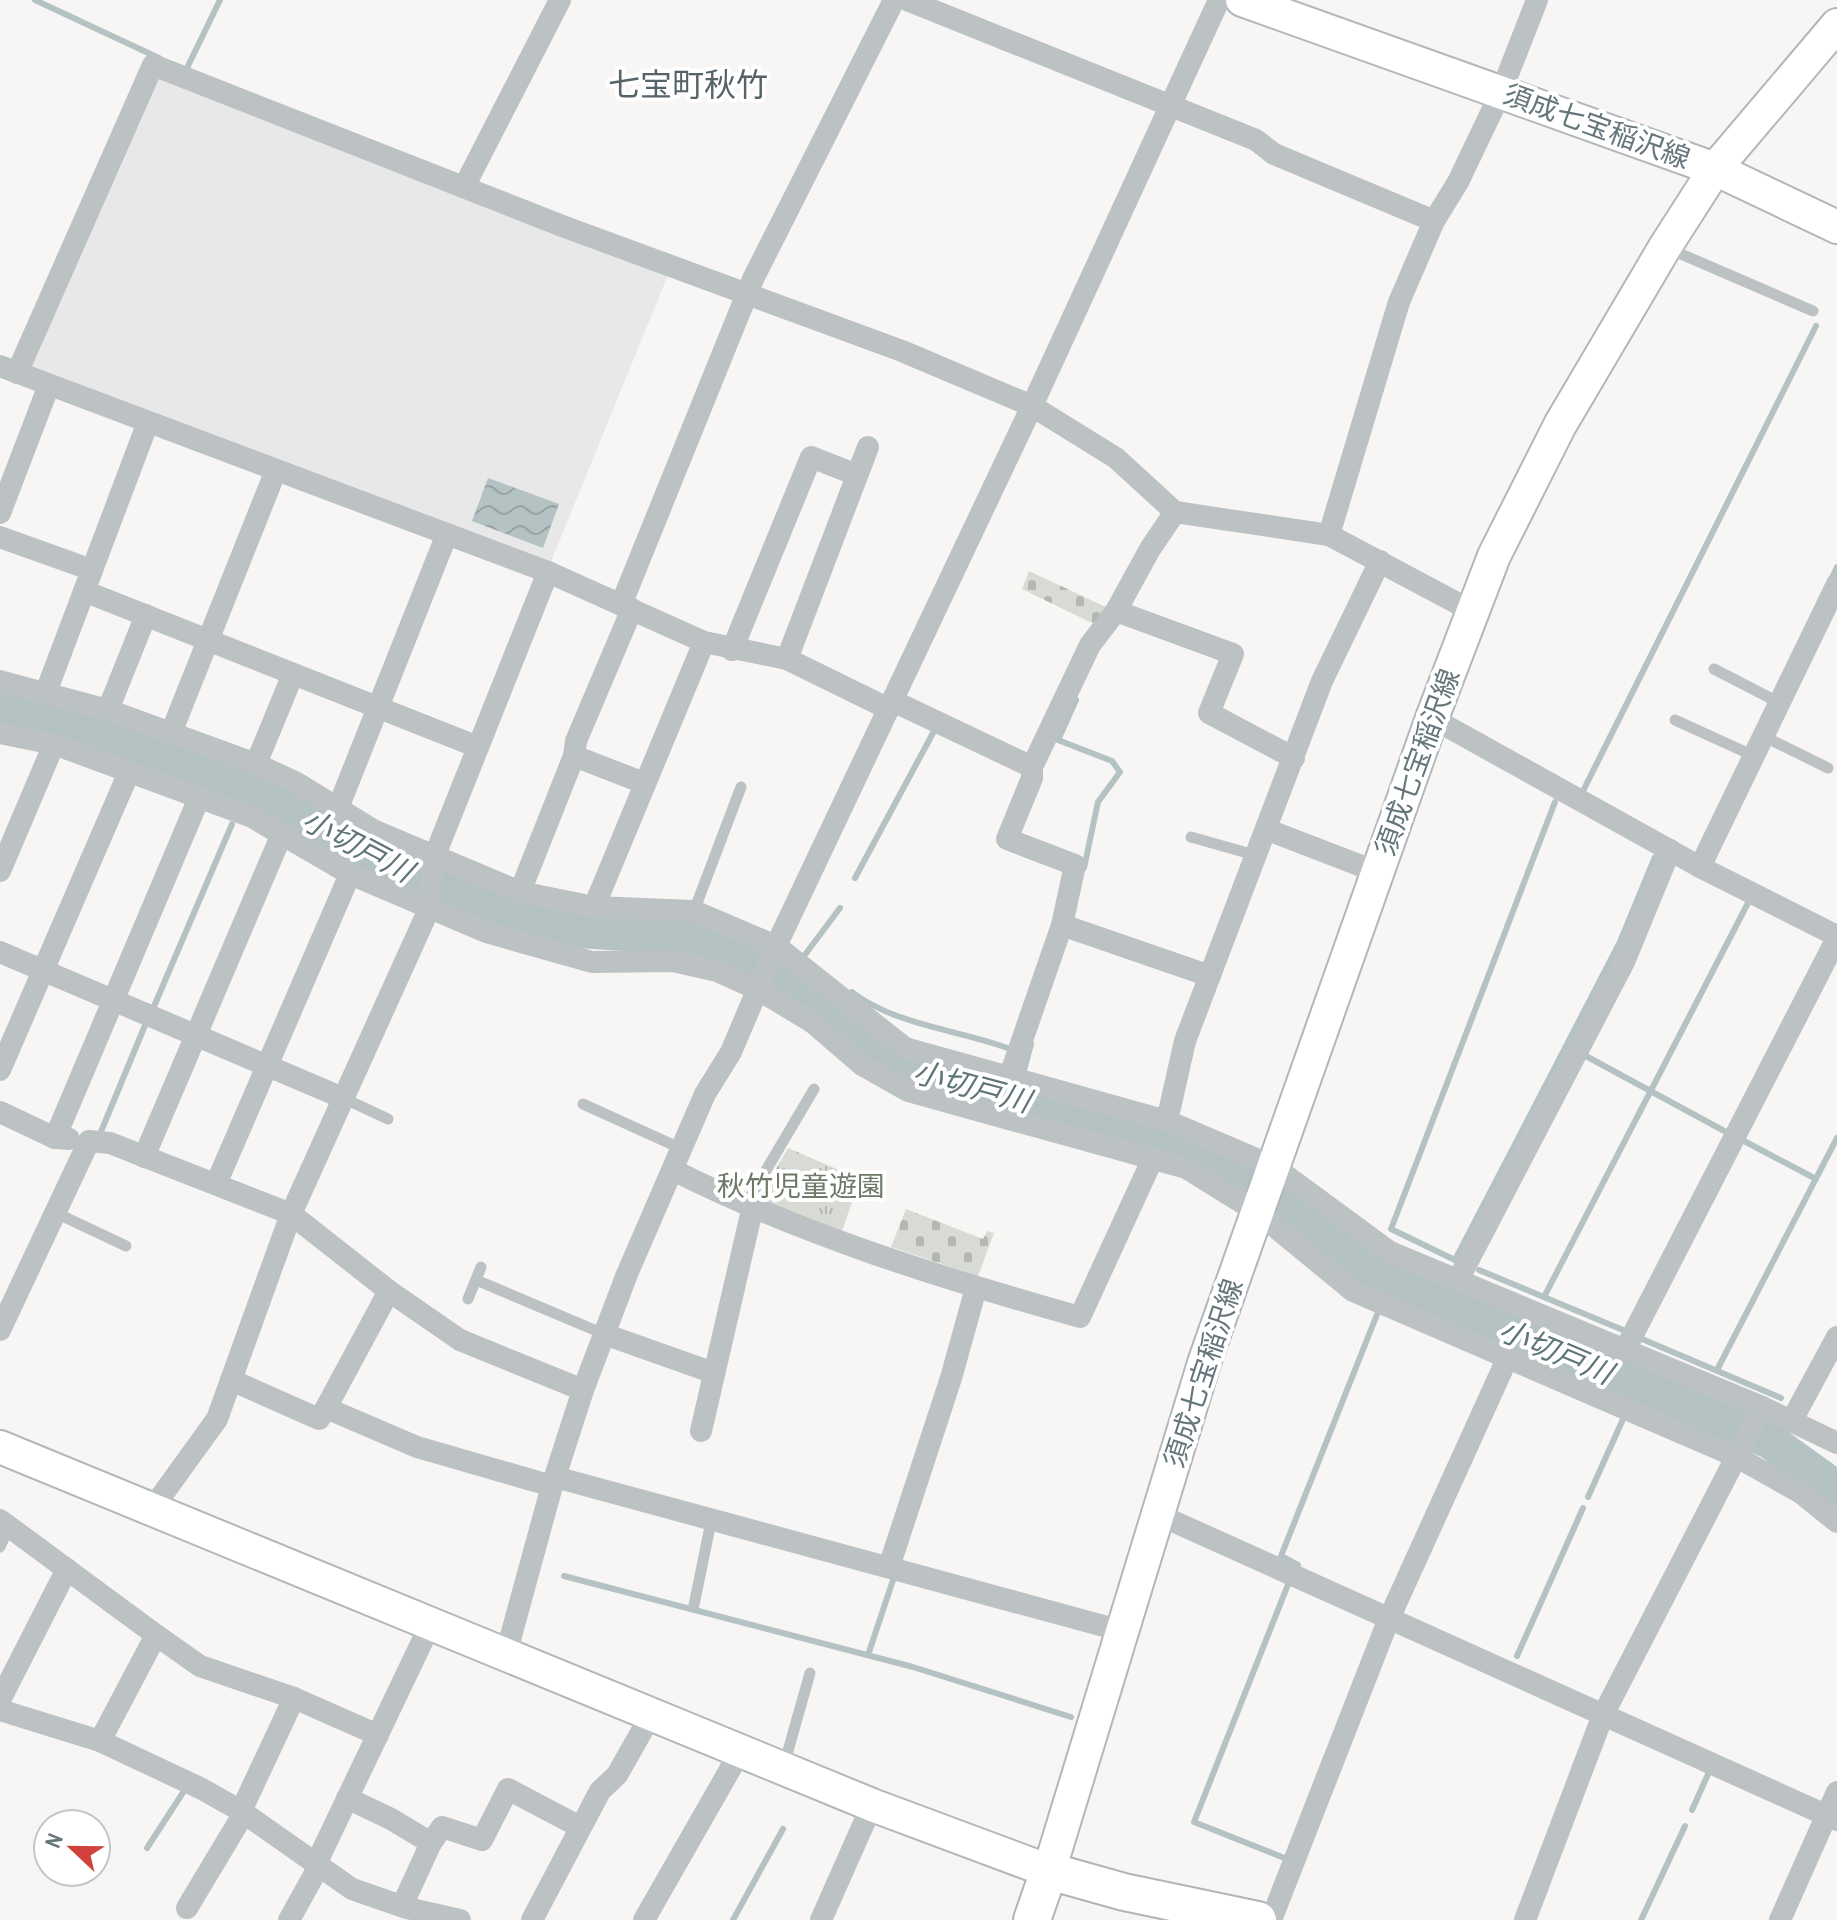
<svg xmlns="http://www.w3.org/2000/svg" width="1837" height="1920" viewBox="0 0 1837 1920" font-family="'Archivo Narrow','Noto Sans JP',sans-serif">
	<defs>
		<pattern id="grass-tufts" width="24" height="20" patternUnits="userSpaceOnUse" patternTransform="scale(2)"><rect width="24" height="20" fill="#d8dbd4"/><path d="M3 7l-1-3M5 7V3M7 7l1-3M15 17l-1-3M17 17v-4M19 17l1-3" fill="none" stroke="#b3b6b1"/></pattern>
		<pattern id="cemetery-stones" width="16" height="16" patternUnits="userSpaceOnUse" patternTransform="scale(2)"><rect width="16" height="16" fill="#d8dbd4"/><path d="M2 7V4a2 2 0 0 1 4 0v3zM10 15v-3a2 2 0 0 1 4 0v3z" fill="#b3b6b1"/></pattern>
		<pattern id="water-waves" width="16" height="10" patternUnits="userSpaceOnUse" patternTransform="scale(2)"><rect width="16" height="10" fill="#b5c2c4"/><path d="M0 5q4-4 8 0t8 0" fill="none" stroke="#97a2a4"/></pattern>
	</defs>
	<rect width="100%" height="100%" fill="#f7f6f4"/>
	<path fill="#e7e8e7" d="M155 72 670 270 550 564 24 368Z"/>
	<path fill="url(#grass-tufts)" d="M788 1148 860 1179 841 1234 757 1201Z"/>
	<g fill="url(#cemetery-stones)">
		<path d="M1029 571 1112 610 1098 626 1022 589Z"/>
		<path d="M906 1209 983 1239 987 1231 994 1233 978 1276 891 1247Z"/>
	</g>
	<path fill="url(#water-waves)" d="M488 478 559 504 543 548 472 521Z"/>
	<g fill="none" stroke-linecap="round" stroke-linejoin="round">
		<g stroke="#b5c2c4" stroke-width="6">
			<path d="M35 0 159 58"/>
			<path d="M186 70 220 0"/>
			<path d="M1831 580 1837 567"/>
			<path d="M1076 700 1058 740 1112 761 1120 772 1098 802 1084 868"/>
			<path d="M1582 793 1816 326"/>
			<path d="M1555 802 1391 1229 1455 1260 1620 942 1655 857"/>
			<path d="M855 878 933 733"/>
			<path d="M804 956 840 908"/>
			<path d="M852 992C896 1026 962 1030 1013 1050"/>
			<path d="M152 1011 232 824"/>
			<path d="M1584 1055 1728 1133"/>
			<path d="M1023 1074 1031 1044"/>
			<path d="M1012 1100 1016 1086"/>
			<path d="M100 1134 146 1023"/>
			<path d="M1744 1141 1816 1179"/>
			<path d="M1479 1270 1623 1330"/>
			<path d="M1544 1297 1749 901"/>
			<path d="M1642 1339 1781 1398"/>
			<path d="M1717 1370 1837 1138"/>
			<path d="M1634 1394 1638 1385"/>
			<path d="M1588 1497 1624 1417"/>
			<path d="M1297 1567 1298 1565 1281 1556 1378 1312"/>
			<path d="M564 1576 913 1667 1071 1717"/>
			<path d="M868 1655 894 1577"/>
			<path d="M1517 1656 1583 1508"/>
			<path d="M1692 1810 1709 1772"/>
			<path d="M147 1848 184 1791"/>
			<path d="M1287 1859 1194 1822 1289 1582"/>
			<path d="M733 1920 783 1829"/>
			<path d="M1641 1920 1685 1826"/>
		</g>
		<path stroke="#b5c2c4" stroke-width="36" d="M0 706 66 721 263 792 358 852 501 912 561 929 674 936 715 945 780 977 877 1054 916 1073 1163 1138 1221 1163 1381 1277 1770 1441 1837 1489"/>
		<g stroke="#b1b7ba" stroke-width="36">
			<g id="secondary">
				<path d="M1242 0 1715 169 1837 227"/>
				<path d="M0 1447 872 1805 1049 1871 1205 1360 1432 718 1494 556 1560 425 1665 247 1715 169 1837 25"/>
			</g>
		</g>
		<g stroke="#b0b5b8" stroke-width="40">
			<path id="primary" d="M1032 1920 1049 1871 1124 1892 1258 1920"/>
		</g>
		<g stroke="#bcc1c3" stroke-width="11">
			<path d="M1667 248 1813 311"/>
			<path d="M1714 669 1780 703"/>
			<path d="M1675 720 1754 756"/>
			<path d="M1763 736 1828 768"/>
			<path d="M1191 837 1258 856"/>
			<path d="M694 911 741 787"/>
			<path d="M343 1098 388 1119"/>
			<path d="M583 1104 682 1149"/>
			<path d="M745 1206 814 1089"/>
			<path d="M56 1213 126 1246"/>
			<path d="M476 1280 604 1334"/>
			<path d="M468 1299 481 1267"/>
			<path d="M0 1547 9 1527"/>
			<path d="M694 1605 711 1522"/>
			<path d="M784 1765 810 1673"/>
		</g>
		<g stroke="#bcc1c3" stroke-width="22">
			<path d="M907 0 1256 140 1274 154 1434 221"/>
			<path d="M464 187 560 0"/>
			<path d="M0 366 548 572 704 642 787 659 889 709"/>
			<path d="M17 373 153 65 565 227 902 351 1032 406 1116 458 1175 512 1329 535 1472 611"/>
			<path d="M0 513 49 385"/>
			<path d="M1329 535 1399 302 1434 221 1458 182 1501 92 1537 0"/>
			<path d="M0 537 92 570"/>
			<path d="M84 591 478 747"/>
			<path d="M621 605 753 279 894 0"/>
			<path d="M1116 611 1233 654 1209 713 1294 758"/>
			<path d="M732 650 811 457 857 475"/>
			<path d="M787 659 868 447"/>
			<path d="M0 681 108 710 256 764 297 783 375 831 520 892 594 907 694 911 776 946 905 1048 1167 1121 1273 1166 1390 1252 1762 1407 1837 1443"/>
			<path d="M46 692 148 422"/>
			<path d="M893 701 1032 767"/>
			<path d="M108 710 146 615"/>
			<path d="M1432 718 1700 867 1837 936"/>
			<path d="M0 733 54 744 252 817 350 874 486 932 592 962 673 961 717 971 757 989 812 1022 862 1065 908 1091 1186 1168 1257 1212 1353 1291 1737 1457 1801 1493 1837 1522"/>
			<path d="M171 733 276 470"/>
			<path d="M574 756 644 783"/>
			<path d="M256 764 293 674"/>
			<path d="M338 808 447 534"/>
			<path d="M1268 830 1377 872"/>
			<path d="M1700 867 1837 584"/>
			<path d="M0 871 54 744"/>
			<path d="M520 892 574 756 576 741 632 609"/>
			<path d="M594 907 704 642"/>
			<path d="M427 908 435 855 548 572"/>
			<path d="M1062 925 1210 976"/>
			<path d="M0 952 343 1098"/>
			<path d="M0 1070 129 772"/>
			<path d="M1009 1078 1062 925 1075 865 1007 839 1032 778V767L1090 645 1116 611 1150 549 1175 512"/>
			<path d="M0 1112 55 1138 69 1139"/>
			<path d="M1167 1121 1185 1041 1322 681 1380 561"/>
			<path d="M55 1138 199 798"/>
			<path d="M144 1157 281 836"/>
			<path d="M673 1170C802 1235 941 1278 1080 1317L1153 1158"/>
			<path d="M216 1184 350 874"/>
			<path d="M1458 1280 1624 962 1670 850"/>
			<path d="M389 1291 460 1340 583 1390"/>
			<path d="M0 1330 89 1141 110 1143 291 1214 389 1291 326 1408 417 1447 552 1486"/>
			<path d="M604 1334 714 1373"/>
			<path d="M1625 1350 1837 938"/>
			<path d="M231 1380 319 1419 326 1408"/>
			<path d="M1791 1422 1837 1337"/>
			<path d="M701 1431 752 1210"/>
			<path d="M555 1477 1122 1631"/>
			<path d="M152 1509 217 1419 291 1214 429 909"/>
			<path d="M1157 1514 1837 1820"/>
			<path d="M0 1520 156 1635 100 1741"/>
			<path d="M889 1567 951 1378 976 1288"/>
			<path d="M156 1635 200 1666 294 1698 378 1735"/>
			<path d="M506 1654 552 1486 583 1390 627 1274 705 1094 731 1052 776 946 1032 406 1219 0"/>
			<path d="M0 1700 67 1569"/>
			<path d="M0 1710 100 1741 202 1789 241 1811 352 1889 407 1908 460 1920"/>
			<path d="M347 1798 391 1819 431 1843 442 1827 482 1840 508 1789 580 1827"/>
			<path d="M241 1811 294 1698"/>
			<path d="M316 1864 431 1623"/>
			<path d="M402 1906 431 1843"/>
			<path d="M187 1908 244 1813"/>
			<path d="M289 1920 319 1866"/>
			<path d="M532 1920 600 1791 617 1775 651 1715"/>
			<path d="M644 1920 740 1752"/>
			<path d="M821 1920 872 1805"/>
			<path d="M1271 1920 1388 1621 1507 1359"/>
			<path d="M1525 1920 1603 1715 1762 1407"/>
			<path d="M1780 1920 1837 1792"/>
		</g>
		<use href="#secondary" stroke="#fff" stroke-width="32"/>
		<use href="#primary" stroke="#fff" stroke-width="36"/>
	</g>
	<g text-anchor="middle" dominant-baseline="central" stroke-width="8" stroke-linejoin="round" paint-order="stroke">
		<g font-size="28" fill="#65767c" stroke="#fff">
			<text transform="translate(1597 126) rotate(20)">須成七宝稲沢線</text>
			<text transform="translate(1417 762) rotate(-70)">須成七宝稲沢線</text>
			<text transform="translate(1203 1373) rotate(-72)">須成七宝稲沢線</text>
		</g>
		<g font-size="28" fill="#6e7a67" stroke="#fff">
			<text x="801" y="1186">秋竹児童遊園</text>
		</g>
		<g font-size="30" font-style="italic" fill="#607577" stroke="#fff">
			<text transform="translate(358 845) rotate(28)">小切戸川</text>
			<text transform="translate(972 1086) rotate(15)">小切戸川</text>
			<text transform="translate(1556 1351) rotate(23)">小切戸川</text>
		</g>
		<g font-size="32" fill="#566368" stroke="#fff">
			<text x="688" y="84">七宝町秋竹</text>
		</g>
	</g>
	<g transform="translate(72 1848) rotate(292)"><circle r="38" fill="#ffffff" stroke="#c1c8cb" stroke-width="2"/>
	<path d="M0-6L14 30L0 20L-14 30Z" fill="#d0423b"/>
	<text y="-12" font-size="22" font-weight="bold" text-anchor="middle" fill="#65767c">N</text>
	</g>
</svg>
